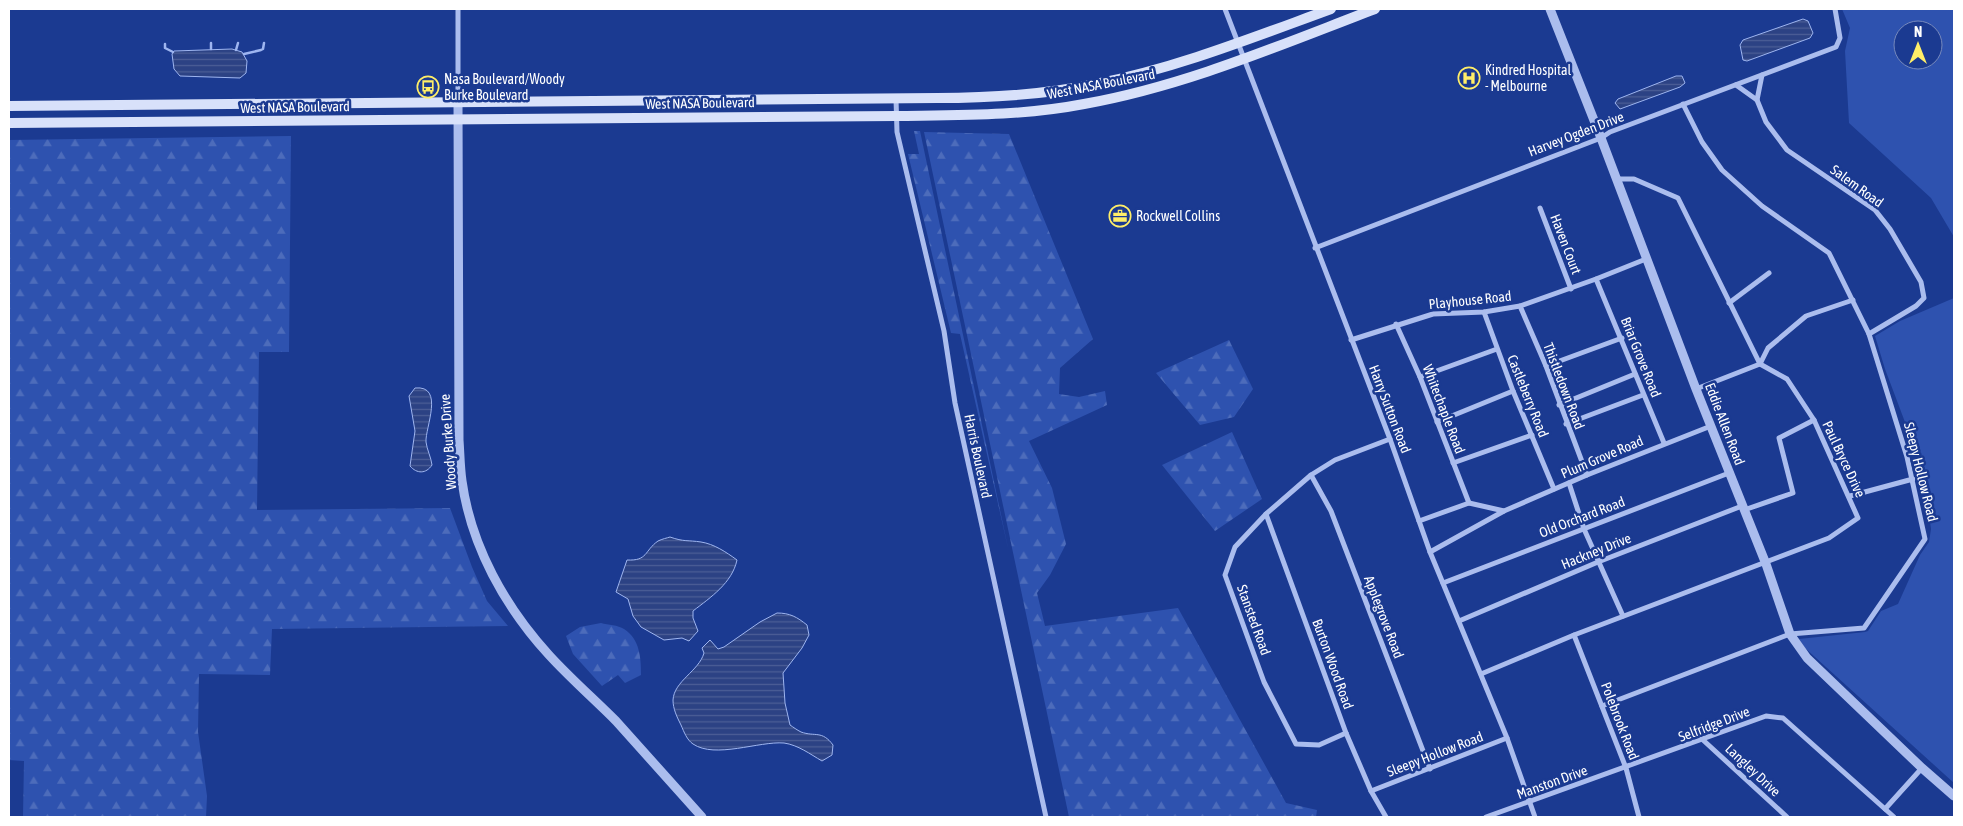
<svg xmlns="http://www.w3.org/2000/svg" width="1963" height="826" viewBox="0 0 1963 826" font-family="'Asap Condensed',sans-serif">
	<defs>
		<pattern id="forest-firs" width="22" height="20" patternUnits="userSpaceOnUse" patternTransform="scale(1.25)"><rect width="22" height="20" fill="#2e52af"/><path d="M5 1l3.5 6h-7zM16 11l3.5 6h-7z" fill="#4d6cbb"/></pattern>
		<pattern id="water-rules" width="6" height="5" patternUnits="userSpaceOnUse" patternTransform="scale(1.25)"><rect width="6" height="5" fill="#2c4284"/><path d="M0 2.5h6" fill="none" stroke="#4c5e96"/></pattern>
	</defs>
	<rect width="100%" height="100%" fill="#1b3a91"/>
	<g fill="url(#forest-firs)">
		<path d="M914 131H920L1008 548 960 334 951 333 908 154H919Z"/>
		<path d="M924 132 1009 134 1093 339 1060 368 1059 394 1079 397 1105 391 1107 405 1029 441 1052 488 1066 544 1050 575 1037 593 1045 626 1178 608 1286 803 1317 810 1316 817H1069Z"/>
		<path d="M291 136 289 352H259L257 510 450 508 472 567 487 601 508 626 272 629 270 675 199 674 198 732 207 796 206 817H23L24 761 9 760V140Z"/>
		<path d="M1229 340 1253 389 1234 417 1200 425 1156 373Z"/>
		<path d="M1232 432 1262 499 1215 531 1162 465Z"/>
		<path d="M601 623C608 625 618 625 624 629 640 639 641 658 641 675L625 683 618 675 602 686 573 654 566 636 580 627Z"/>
	</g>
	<g fill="#2e52af" fill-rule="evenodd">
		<path d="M1842 9H1954V237L1931 198 1849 123 1845 51 1850 28ZM1903 30H1933V60H1903Z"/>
		<path d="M1954 298V783L1805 648 1799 639 1865 632 1868 631 1881 611 1898 604 1920 555 1929 542 1931 529 1923 470 1885 369 1875 336 1900 321Z"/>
	</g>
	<g fill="url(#water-rules)" stroke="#9eb5f0">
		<path d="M1803 19 1808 21 1813 33 1810 38 1747 61 1743 60 1740 45 1743 40Z"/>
		<path d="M232 49 242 52 247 61 246 73 240 78 180 76 174 69 172 54 174 51Z"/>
		<path d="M1676 76H1682L1685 83 1680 87 1620 109 1615 103 1618 99Z"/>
		<path d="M415 388C445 385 425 428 426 442 427 450 431 457 432 465 426 474 417 474 410 466L415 431 409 396Z"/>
		<path d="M670 537C684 542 688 540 701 542 714 544 726 552 737 560 732 583 711 597 693 611V618L698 631 689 641 682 638 664 640 641 627 633 616 628 599 616 592 627 560C648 561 644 551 658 541 662 539 667 538 670 537Z"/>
		<path d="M777 613C790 613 797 617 807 625L809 635 802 648 783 673 785 703 790 725C793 727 797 730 801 732 815 737 822 730 833 745L832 755 822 761C810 754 798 745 784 743 759 741 715 759 693 744 687 740 684 732 681 725 677 717 673 709 673 700 674 681 699 671 704 653L702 648 710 640 718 649 724 647 760 622Z"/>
	</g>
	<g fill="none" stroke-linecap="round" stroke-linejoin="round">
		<g stroke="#9eb5f0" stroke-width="2.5">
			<path d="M211 43V49"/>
			<path d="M165 44V48L173 52"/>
			<path d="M236 50 238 43"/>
			<path d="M244 54 261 50 263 49 264 43"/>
		</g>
		<g stroke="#abbdee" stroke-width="5">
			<path d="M458 9V102"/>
			<path d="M1225 9 1390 439 1430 552 1507 738 1535 817"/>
			<path d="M1736 85 1757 100 1762 75"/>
			<path d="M896 99 897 132 944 331 955 403 1046 817"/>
			<path d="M1757 100 1766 122 1787 150 1875 210 1890 229 1921 282 1924 298 1916 306 1869 334"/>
			<path d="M1540 208 1571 289"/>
			<path d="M1315 248 1601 138 1610 132 1836 47 1840 38 1835 9"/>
			<path d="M1596 279 1664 443"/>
			<path d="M1729 303 1769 273"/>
			<path d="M1520 306 1546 366 1587 475"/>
			<path d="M1484 312 1513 391 1554 489"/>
			<path d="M1396 324 1420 377 1469 503"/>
			<path d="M1351 340 1433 314 1484 312 1520 306 1596 279 1646 259"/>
			<path d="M1546 366 1622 338"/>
			<path d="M1420 377 1497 349"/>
			<path d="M1696 389 1760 364 1768 348 1806 316 1853 300"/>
			<path d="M1559 405 1635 374"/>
			<path d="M1437 422 1513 391"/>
			<path d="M1566 424 1643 395"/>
			<path d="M1453 463 1532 435"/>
			<path d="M1311 475 1331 511 1430 769"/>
			<path d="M1569 483 1584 529 1623 616"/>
			<path d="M1850 496 1913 479"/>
			<path d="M1744 510 1793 493 1779 438 1814 420"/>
			<path d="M1266 514 1346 733 1371 791 1386 817"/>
			<path d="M1419 521 1469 503 1504 511"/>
			<path d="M1430 552 1504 511 1587 475 1711 426"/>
			<path d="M1443 583 1729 473"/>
			<path d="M1459 621 1598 562 1742 506"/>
			<path d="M1574 635 1626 768 1639 817"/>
			<path d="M1481 674 1574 635 1829 538 1858 518 1814 420 1787 379 1760 364 1678 198 1634 179H1616"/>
			<path d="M1602 706 1790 634 1864 628 1925 539 1907 457 1869 334 1829 253 1762 206 1722 170 1702 142 1683 104"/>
			<path d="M1346 733 1319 745 1296 744 1264 682 1225 575 1235 547 1266 514 1311 475 1335 460 1390 439"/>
			<path d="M1703 740 1787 817"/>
			<path d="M1371 791 1507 738"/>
			<path d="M1885 809 1922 768"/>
			<path d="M1486 817 1766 716 1783 718 1894 817"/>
		</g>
		<g stroke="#abbdee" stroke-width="9">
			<path d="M1550 9 1601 138 1696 389 1766 564 1790 634 1807 658 1922 768 1954 796"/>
			<path d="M458 102 459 440C460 453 460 467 462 481 471 546 505 607 549 655 570 678 594 699 616 721 645 753 673 785 702 817"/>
		</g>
		<g stroke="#d8e1fa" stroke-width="10">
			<path d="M9 106 937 98C991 98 1043 95 1096 84 1177 68 1254 37 1331 9"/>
			<path d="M9 123 896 116C959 115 1022 116 1084 104 1185 86 1280 45 1375 9"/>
		</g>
	</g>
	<defs>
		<g id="hospital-ring" transform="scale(1.125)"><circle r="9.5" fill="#1b3a91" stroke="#ffee68" stroke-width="1.5"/><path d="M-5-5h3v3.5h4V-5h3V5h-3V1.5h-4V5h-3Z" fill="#ffee68"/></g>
		<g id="bus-ring" transform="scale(1.125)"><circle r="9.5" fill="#1b3a91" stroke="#ffee68" stroke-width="1.5"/><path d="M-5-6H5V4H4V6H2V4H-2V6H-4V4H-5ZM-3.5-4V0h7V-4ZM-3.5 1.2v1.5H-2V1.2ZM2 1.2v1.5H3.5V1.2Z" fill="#ffee68"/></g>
		<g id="office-ring" transform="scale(1.125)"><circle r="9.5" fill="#1b3a91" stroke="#ffee68" stroke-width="1.5"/><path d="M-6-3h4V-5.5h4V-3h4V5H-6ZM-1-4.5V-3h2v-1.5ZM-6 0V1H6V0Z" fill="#ffee68"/></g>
	</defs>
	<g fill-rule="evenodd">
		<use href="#hospital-ring" x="1469" y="78"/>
		<use href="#bus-ring" x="428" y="87"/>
		<use href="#office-ring" x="1120" y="216"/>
	</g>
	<g text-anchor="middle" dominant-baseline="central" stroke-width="5" stroke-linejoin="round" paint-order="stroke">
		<g font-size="14" fill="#fff" stroke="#1b3a91" text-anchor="start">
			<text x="1485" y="70">Kindred Hospital<tspan x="1485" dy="16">- Melbourne</tspan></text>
			<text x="444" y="79">Nasa Boulevard/Woody<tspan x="444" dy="16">Burke Boulevard</tspan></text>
			<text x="1136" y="216">Rockwell Collins</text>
		</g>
		<g font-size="14" fill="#fff" stroke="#1b3a91">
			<text transform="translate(1101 84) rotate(-11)">West NASA Boulevard</text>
			<text transform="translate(700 103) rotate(-1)">West NASA Boulevard</text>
			<text transform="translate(295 107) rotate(-1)">West NASA Boulevard</text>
			<text transform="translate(1576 134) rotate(-21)">Harvey Ogden Drive</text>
			<text transform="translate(1857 186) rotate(36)">Salem Road</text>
			<text transform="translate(1566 244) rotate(69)">Haven Court</text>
			<text transform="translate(1470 300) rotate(-6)">Playhouse Road</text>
			<text transform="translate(1641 357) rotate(68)">Briar Grove Road</text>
			<text transform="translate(1564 386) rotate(69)">Thistledown Road</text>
			<text transform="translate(1528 396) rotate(68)">Castleberry Road</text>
			<text transform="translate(1390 409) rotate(69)">Harry Sutton Road</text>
			<text transform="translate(1444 409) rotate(69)">Whitechaple Road</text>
			<text transform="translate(1725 424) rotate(69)">Eddie Allen Road</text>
			<text transform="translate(448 442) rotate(-94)">Woody Burke Drive</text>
			<text transform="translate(978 456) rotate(78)">Harris Boulevard</text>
			<text transform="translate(1602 457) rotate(-23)">Plum Grove Road</text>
			<text transform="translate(1844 459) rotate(65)">Paul Bryce Drive</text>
			<text transform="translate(1921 472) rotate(76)">Sleepy Hollow Road</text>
			<text transform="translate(1582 517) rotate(-21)">Old Orchard Road</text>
			<text transform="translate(1596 551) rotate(-22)">Hackney Drive</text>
			<text transform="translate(1384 617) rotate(69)">Applegrove Road</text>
			<text transform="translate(1254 620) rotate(70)">Stansted Road</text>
			<text transform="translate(1333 664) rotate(70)">Burton Wood Road</text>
			<text transform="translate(1620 721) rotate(69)">Polebrook Road</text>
			<text transform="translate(1714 724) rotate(-21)">Selfridge Drive</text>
			<text transform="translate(1435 754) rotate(-21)">Sleepy Hollow Road</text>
			<text transform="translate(1753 770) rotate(43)">Langley Drive</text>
			<text transform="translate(1552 782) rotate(-20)">Manston Drive</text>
		</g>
	</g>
	<rect width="1963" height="826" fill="none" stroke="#ffffff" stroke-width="20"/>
	<g transform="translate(1918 45)"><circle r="24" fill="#1b3a91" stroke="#7689bd"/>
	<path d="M0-4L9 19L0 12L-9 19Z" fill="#ffee68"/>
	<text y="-8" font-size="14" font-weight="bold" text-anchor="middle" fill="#ffffff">N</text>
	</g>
</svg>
